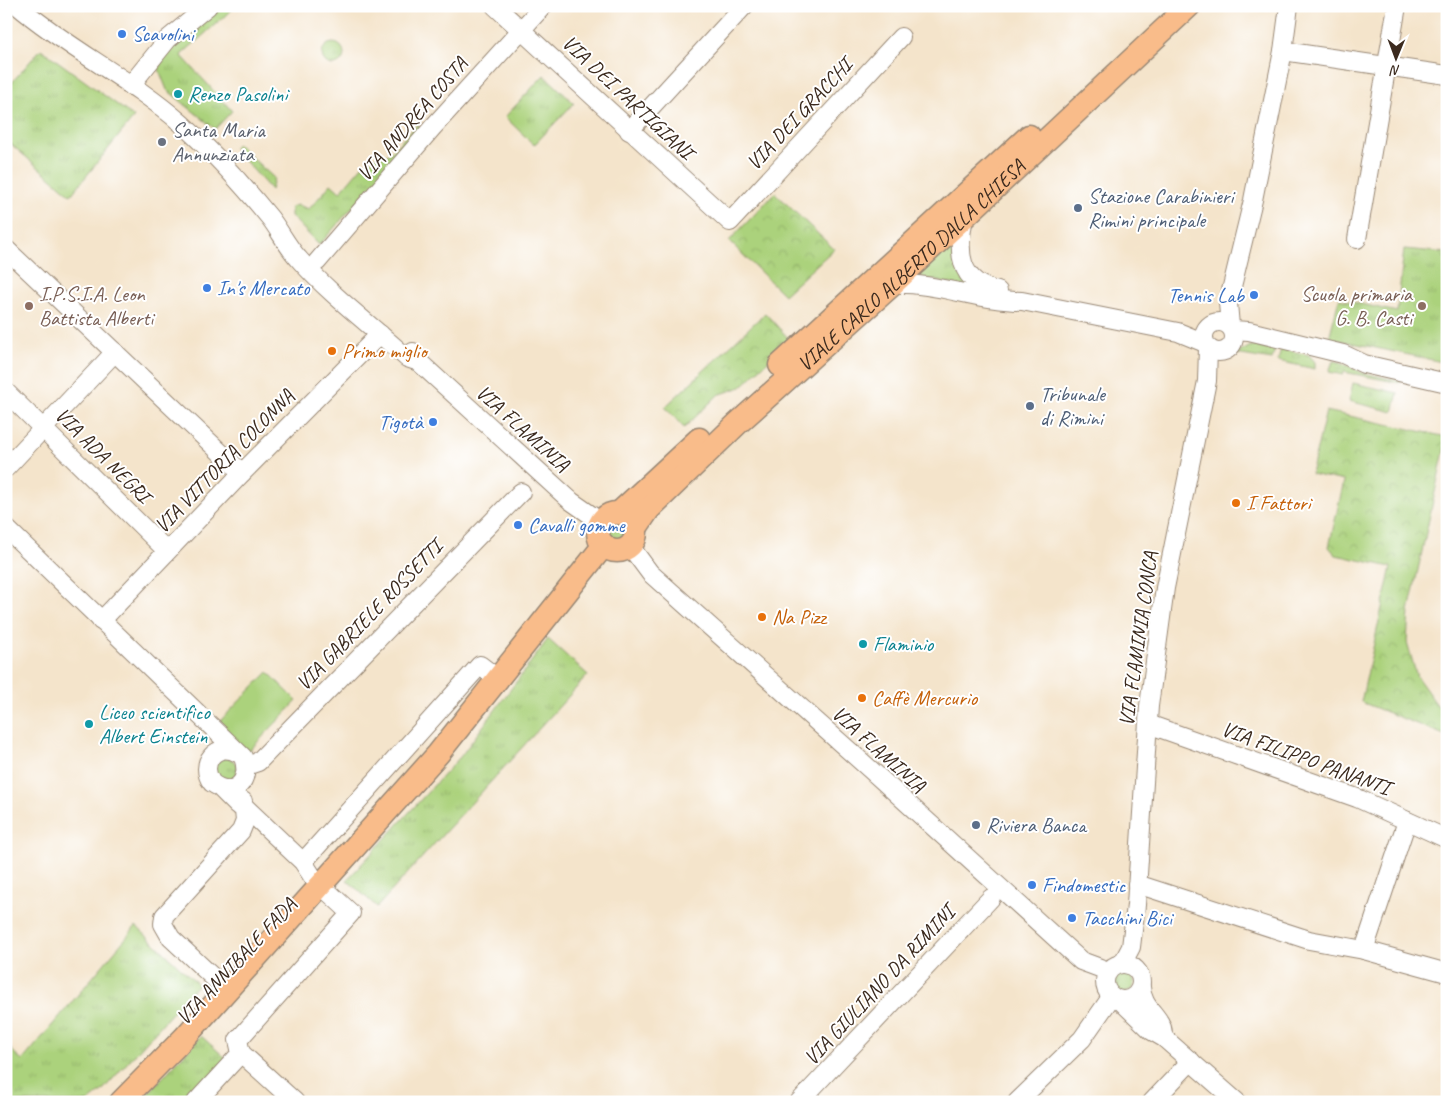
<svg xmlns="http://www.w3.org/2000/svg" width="1453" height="1108" viewBox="0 0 1453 1108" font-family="Caveat,sans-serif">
	<defs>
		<pattern id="grass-tufts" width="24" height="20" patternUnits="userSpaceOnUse" patternTransform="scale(1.25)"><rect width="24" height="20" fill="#abd27c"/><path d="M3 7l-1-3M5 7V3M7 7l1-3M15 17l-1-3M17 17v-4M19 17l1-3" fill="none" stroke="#94b46b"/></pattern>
		<pattern id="park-crowns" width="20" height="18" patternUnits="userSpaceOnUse" patternTransform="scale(1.25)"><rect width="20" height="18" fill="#abd27c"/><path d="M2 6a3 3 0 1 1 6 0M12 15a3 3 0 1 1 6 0" fill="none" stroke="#94b46b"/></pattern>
	</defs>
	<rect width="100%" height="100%" fill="#fff"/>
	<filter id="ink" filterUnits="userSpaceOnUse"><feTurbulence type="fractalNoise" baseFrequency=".02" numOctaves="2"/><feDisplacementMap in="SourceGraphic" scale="10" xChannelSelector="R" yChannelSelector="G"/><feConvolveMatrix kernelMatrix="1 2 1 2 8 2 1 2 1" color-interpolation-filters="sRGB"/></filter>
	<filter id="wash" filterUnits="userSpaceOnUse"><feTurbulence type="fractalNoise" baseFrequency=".0096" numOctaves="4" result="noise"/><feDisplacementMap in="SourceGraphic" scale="20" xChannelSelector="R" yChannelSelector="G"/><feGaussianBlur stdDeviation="1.12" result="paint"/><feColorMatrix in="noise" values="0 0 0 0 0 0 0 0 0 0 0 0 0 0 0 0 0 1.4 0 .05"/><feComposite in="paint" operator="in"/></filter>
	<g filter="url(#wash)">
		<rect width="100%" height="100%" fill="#f4e4cb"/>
		<g fill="url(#grass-tufts)" stroke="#737e4d">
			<path d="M221 6H236L181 55 232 111 215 129 167 90 159 70 161 62 181 40Z"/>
			<circle cx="333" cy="54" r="11"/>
			<path d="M41 49 134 117 71 195 6 140V89Z"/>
			<path d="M544 75 574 103 534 145 505 117Z"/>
			<path d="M418 124 421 130 319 245 291 216V207L297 205 309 209 331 184 340 192 363 165 366 166 376 156 379 158 389 154Z"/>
			<path d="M237 144 274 178 271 190 234 148Z"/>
			<path d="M955 236 970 288 913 276Z"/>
			<path d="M1404 249 1447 253V363L1329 338 1339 299 1397 312Z"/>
			<path d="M1251 346 1275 348 1272 360 1236 354Z"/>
			<path d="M1281 349 1309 355 1315 362V369L1278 361Z"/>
			<path d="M1333 361 1340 362 1363 373 1401 381 1400 383 1344 372 1343 375 1329 372Z"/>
			<path d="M1353 383 1398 393 1393 412 1349 401Z"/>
			<circle cx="617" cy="532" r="11"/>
			<path d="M548 639 588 675 377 907 347 880 461 756Z"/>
			<circle cx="226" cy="769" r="11"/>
			<path d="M136 926 198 984 102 1091 88 1102H6V1044L22 1061Z"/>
			<circle cx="1123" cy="982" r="11"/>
			<path d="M201 1036 228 1060 190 1102H140Z"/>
		</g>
		<g fill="url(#park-crowns)" stroke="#737e4d">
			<path d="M775 193 834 249 784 295 729 241Z"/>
			<path d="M765 313 790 340 741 387 718 395 684 428 665 407Z"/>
			<path d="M1326 411 1447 437 1409 611 1407 642 1417 677 1437 705 1447 713V736L1361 702 1391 567 1336 555 1329 547 1344 481 1311 474Z"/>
		</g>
		<path fill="#abd27c" stroke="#737e4d" d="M268 672 297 701 247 753 217 724Z"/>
	</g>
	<g filter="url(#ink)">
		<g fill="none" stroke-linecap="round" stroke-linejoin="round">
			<g stroke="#988774" stroke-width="20">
				<g id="minor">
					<path d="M18 6C70 50 131 79 182 124 213 152 243 185 270 218 280 231 287 246 298 258 330 295 371 325 407 358L419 362"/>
					<path d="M495 6 730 222 901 37"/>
					<path d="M1283 51 1447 75"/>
					<path d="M130 86 168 39 208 6"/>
					<path d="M629 131 744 6"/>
					<path d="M964 218C957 251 958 283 998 291"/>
					<path d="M1357 239 1397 6"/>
					<path d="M6 249 242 473"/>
					<path d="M317 262 433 127 543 6"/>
					<path d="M893 284C937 282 978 301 1022 301L1178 332 1205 343"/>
					<circle cx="1219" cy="337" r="15"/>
					<path d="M1230 326 1228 303 1253 200 1283 51 1289 6"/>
					<path d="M1233 330 1249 331 1343 354 1364 364 1447 383"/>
					<path d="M413 352 419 362 571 501 601 522"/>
					<path d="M6 392 167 551"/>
					<path d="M6 468 115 352"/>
					<path d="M6 528 243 757C252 781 234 799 212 783 198 764 216 741 238 753"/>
					<path d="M630 546 650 573 872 771 1081 961 1108 971"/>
					<path d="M101 621 242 473 380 334"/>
					<path d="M1148 724 1357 798 1447 839"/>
					<path d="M246 766 258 762 521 492"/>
					<path d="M221 789 237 805 245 807 303 862 314 879 351 913 238 1040 241 1053 295 1102"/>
					<path d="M303 862 480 665 497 678"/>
					<path d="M1137 884 1309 940 1364 950 1447 973"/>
					<path d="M1364 950 1407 821"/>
					<circle cx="1123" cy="982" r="18"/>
					<path d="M1122 964 1131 947 1136 905 1149 706 1165 588 1207 381 1208 348"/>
					<path d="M217 981 171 938 163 924 164 916 241 831 245 821 243 801"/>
					<path d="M1141 987C1142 1009 1162 1016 1163 1033"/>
					<path d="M1120 1000 1152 1031 1164 1038 1237 1102"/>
					<path d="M196 1102 241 1053"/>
					<path d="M799 1102 991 898"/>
					<path d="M1017 1102 1082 1039 1112 996"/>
					<path d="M1152 1102 1191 1061"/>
				</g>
			</g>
			<g stroke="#988774" stroke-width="25">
				<g id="major">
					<path d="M780 365 1029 136"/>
					<circle cx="617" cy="532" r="19"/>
					<path d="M619 513 699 439"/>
					<path id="s1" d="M636 528 649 509 737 424 893 284 1189 6"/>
					<path d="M121 1102 184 1038 438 754 604 545"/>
				</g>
			</g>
			<use href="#minor" stroke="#fff" stroke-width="18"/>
			<use href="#major" stroke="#f9bc8a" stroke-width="22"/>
		</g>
	</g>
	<g fill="#3f7fe0" stroke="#fff" stroke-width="2">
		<circle cx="122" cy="34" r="5"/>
		<circle cx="207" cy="288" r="5"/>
		<circle cx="1254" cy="295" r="5"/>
		<circle cx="433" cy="422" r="5"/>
		<circle cx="518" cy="525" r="5"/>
		<circle cx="1032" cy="885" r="5"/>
		<circle cx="1072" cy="918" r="5"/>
	</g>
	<g fill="#0f9aa8" stroke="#fff" stroke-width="2">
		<circle cx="178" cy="94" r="5"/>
		<circle cx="863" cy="644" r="5"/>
		<circle cx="89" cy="724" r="5"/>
	</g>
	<circle fill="#6b7280" stroke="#fff" stroke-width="2" cx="162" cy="142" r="5"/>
	<g fill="#5c6f8a" stroke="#fff" stroke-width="2">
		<circle cx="1078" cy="208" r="5"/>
		<circle cx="1030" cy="406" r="5"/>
		<circle cx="976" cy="825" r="5"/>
	</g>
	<g fill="#8d6e63" stroke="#fff" stroke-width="2">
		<circle cx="29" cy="306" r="5"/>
		<circle cx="1422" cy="306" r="5"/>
	</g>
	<g fill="#e8710a" stroke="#fff" stroke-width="2">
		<circle cx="332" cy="351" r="5"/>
		<circle cx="1236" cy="503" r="5"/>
		<circle cx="762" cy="617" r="5"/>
		<circle cx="862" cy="698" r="5"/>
	</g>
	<g text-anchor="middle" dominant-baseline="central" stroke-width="4" stroke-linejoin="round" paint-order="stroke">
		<g font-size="21" fill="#366cbe" stroke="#fff" text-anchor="start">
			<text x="132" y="34">Scavolini</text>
			<text x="217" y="288">In's Mercato</text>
			<text x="1244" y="295" text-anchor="end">Tennis Lab</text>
			<text x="423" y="422" text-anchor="end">Tigotà</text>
			<text x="528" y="525">Cavalli gomme</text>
			<text x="1042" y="885">Findomestic</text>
			<text x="1082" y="918">Tacchini Bici</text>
		</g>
		<g font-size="21" fill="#0d838f" stroke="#fff" text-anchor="start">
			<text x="188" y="94">Renzo Pasolini</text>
			<text x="873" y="644">Flaminio</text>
			<text x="99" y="712">Liceo scientifico<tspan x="99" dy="24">Albert Einstein</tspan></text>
		</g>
		<g font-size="21" fill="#3b2a1e" stroke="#fff">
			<text transform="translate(628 97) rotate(43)">VIA DEI PARTIGIANI</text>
			<text transform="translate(799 114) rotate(-47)">VIA DEI GRACCHI</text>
			<text transform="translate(412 119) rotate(-49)">VIA ANDREA COSTA</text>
			<text stroke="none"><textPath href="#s1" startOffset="381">VIALE CARLO ALBERTO DALLA CHIESA</textPath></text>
			<text transform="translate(523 428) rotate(42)">VIA FLAMINIA</text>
			<text transform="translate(103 455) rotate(45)">VIA ADA NEGRI</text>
			<text transform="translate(224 461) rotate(-46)">VIA VITTORIA COLONNA</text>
			<text transform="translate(369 615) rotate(-46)">VIA GABRIELE ROSSETTI</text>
			<text transform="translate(1138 639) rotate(-82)">VIA FLAMINIA CONCA</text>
			<text transform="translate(879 749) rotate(42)">VIA FLAMINIA</text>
			<text transform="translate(1306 758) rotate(20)">VIA FILIPPO PANANTI</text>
			<text transform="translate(236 961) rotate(-47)">VIA ANNIBALE FADA</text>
			<text transform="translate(879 985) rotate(-47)">VIA GIULIANO DA RIMINI</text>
		</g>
		<g font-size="21" fill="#5b616d" stroke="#fff" text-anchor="start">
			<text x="172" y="130">Santa Maria<tspan x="172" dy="24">Annunziata</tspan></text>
		</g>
		<g font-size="21" fill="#4e5e75" stroke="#fff" text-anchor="start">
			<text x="1088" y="196">Stazione Carabinieri<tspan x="1088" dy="24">Rimini principale</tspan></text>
			<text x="1040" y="394">Tribunale<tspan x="1040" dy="24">di Rimini</tspan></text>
			<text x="986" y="825">Riviera Banca</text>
		</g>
		<g font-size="21" fill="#785e54" stroke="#fff" text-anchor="start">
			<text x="39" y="294">I.P.S.I.A. Leon<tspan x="39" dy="24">Battista Alberti</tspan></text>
			<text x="1412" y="294" text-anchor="end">Scuola primaria<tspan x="1412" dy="24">G. B. Casti</tspan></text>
		</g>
		<g font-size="21" fill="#c56008" stroke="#fff" text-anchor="start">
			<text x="342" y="351">Primo miglio</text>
			<text x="1246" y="503">I Fattori</text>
			<text x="772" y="617">Na Pizz</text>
			<text x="872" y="698">Caffè Mercurio</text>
		</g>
	</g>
	<rect width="1453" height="1108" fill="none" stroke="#fff" stroke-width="25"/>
	<g transform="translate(1396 58) rotate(181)" stroke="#ffffff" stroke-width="4" paint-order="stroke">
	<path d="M0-4L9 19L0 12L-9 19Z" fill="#3b2a1e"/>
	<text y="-8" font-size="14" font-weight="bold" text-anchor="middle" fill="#3b2a1e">N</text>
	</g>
</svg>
